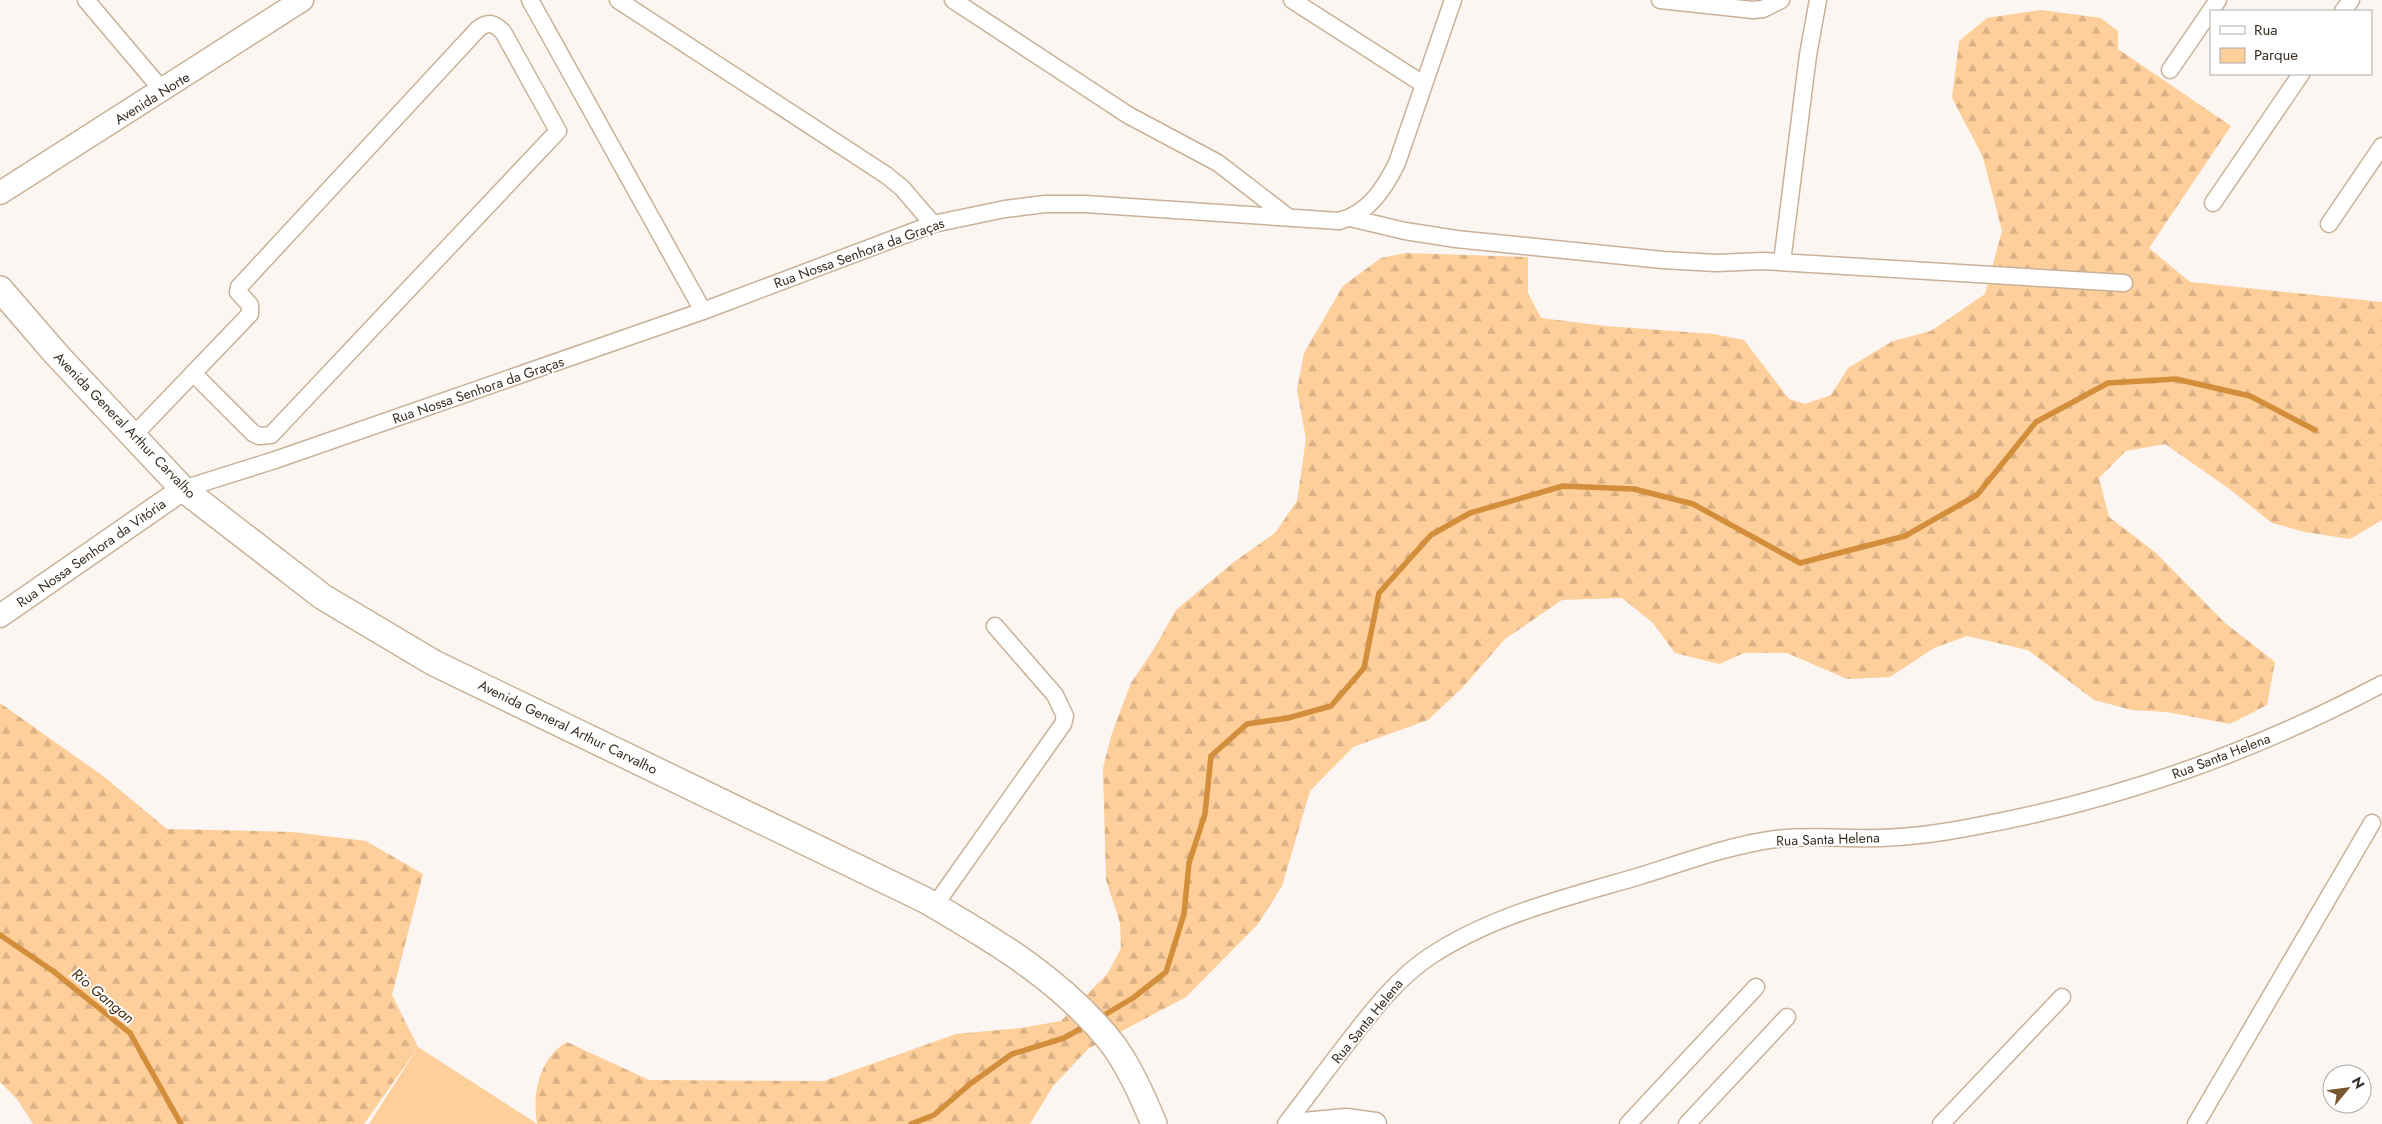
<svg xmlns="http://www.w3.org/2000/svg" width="2382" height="1124" viewBox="0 0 2382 1124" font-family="Jost,sans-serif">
	<defs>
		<pattern id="forest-firs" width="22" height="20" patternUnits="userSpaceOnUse" patternTransform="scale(1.25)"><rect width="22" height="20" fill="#fece9b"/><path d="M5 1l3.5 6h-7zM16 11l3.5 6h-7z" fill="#dab185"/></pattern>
	</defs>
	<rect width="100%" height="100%" fill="#fbf6f1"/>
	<g fill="url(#forest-firs)">
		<path d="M2041 10 2101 18 2118 31V49L2231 126 2149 248 2190 282 2382 302V520L2350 539 2305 532 2272 523 2228 488 2165 444 2126 451 2099 478 2109 517 2156 553 2225 623 2275 662 2267 705 2230 724 2167 712 2132 710 2094 700 2028 650 1967 636 1934 648 1890 677 1847 679 1787 653H1744L1719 664 1675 653 1653 623 1622 598 1562 600 1505 639 1462 688 1428 720 1353 747 1310 791 1282 886 1258 924 1186 997 1088 1049 1053 1086 1030 1124H537C532 1094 539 1058 567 1042L649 1080 824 1081 956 1034 1021 1028 1061 1021 1108 973 1121 948 1120 923 1106 880 1103 768 1112 733 1131 683 1155 647 1176 610 1234 562 1275 533 1297 501 1306 439 1297 390 1304 353 1343 286 1381 258 1406 253 1528 257V293L1541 318 1606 326 1713 334 1744 340 1789 399 1805 404 1831 395 1848 368 1893 341 1931 331 1985 294 2002 231 1983 157 1952 98 1959 41 1987 18Z"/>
		<path d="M0 703 103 776 167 829 293 832 366 841 423 874 392 995 418 1047 364 1124H33L17 1099 0 1082Z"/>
	</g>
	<path fill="#fece9b" d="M418 1047 536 1123 535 1124H369Z"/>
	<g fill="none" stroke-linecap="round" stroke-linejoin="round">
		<g stroke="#d38e3c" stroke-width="5.5">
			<path d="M0 935 53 971 130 1033 181 1124"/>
			<path d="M1099 1018 1133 998 1166 972 1184 914 1189 863 1205 814 1211 756 1247 724 1288 718 1331 706 1364 668 1379 593 1431 535 1470 513 1563 486 1634 489 1693 504 1800 563 1905 536 1977 495 2036 422 2108 383 2176 379 2250 396 2315 430"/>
			<path d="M911 1124 934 1115 970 1084 1012 1054 1064 1038 1087 1025"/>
		</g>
		<g stroke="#c9b198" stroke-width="19">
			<g id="street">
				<path d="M86 0 163 91"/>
				<path d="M530 0 703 311"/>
				<path d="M618 0 886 175 902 188 933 224"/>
				<path d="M953 0 1128 115 1218 163 1288 217"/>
				<path d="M1292 0 1423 84"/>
				<path d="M1660 0 1753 10 1763 9 1781 0"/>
				<path d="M2343 11 2351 0"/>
				<path d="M2170 70 2218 0"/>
				<path d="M2213 203 2301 74"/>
				<path d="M1350 218 1405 231 1456 239 1663 260 1716 263 1763 261 2124 283"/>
				<path d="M2329 224 2382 146"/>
				<path d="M1782 262 1808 55 1818 0"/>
				<path d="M133 436 250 314V305L238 292 239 287 478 29C488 21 494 23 503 32L558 131 271 435 259 436 253 433 193 373"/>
				<path d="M183 489 275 460 703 311 933 224 1005 209 1045 204H1085L1339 221C1369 213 1384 189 1397 163L1453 0"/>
				<path d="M935 905 1063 724 1065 716 1055 695 995 626"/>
				<path d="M1286 1124C1306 1098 1325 1072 1345 1046 1370 1014 1395 980 1429 957 1492 915 1568 897 1640 876 1685 862 1730 845 1776 839 1811 835 1846 839 1881 838 1911 837 1942 833 1972 827 2115 801 2254 752 2382 684"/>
				<path d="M1628 1124 1756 987"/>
				<path d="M1687 1124 1787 1017"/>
				<path d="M1941 1124 2062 997"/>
				<path d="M2196 1124 2372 823"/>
			</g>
		</g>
		<g stroke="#c9b198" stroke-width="25">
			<g id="secondary">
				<path d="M0 193 302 0"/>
				<path d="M0 616 183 489"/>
				<path d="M1304 1124 1346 1120 1375 1124"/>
			</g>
		</g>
		<g stroke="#c9b198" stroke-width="28">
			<path id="primary" d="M0 289 57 355 183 489 323 597 434 663 925 900C994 940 1064 981 1114 1046 1131 1070 1143 1097 1154 1124"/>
		</g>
		<use href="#street" stroke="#fff" stroke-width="16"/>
		<use href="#secondary" stroke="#fff" stroke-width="22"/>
		<use href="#primary" stroke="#fff" stroke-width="25"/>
	</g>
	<g text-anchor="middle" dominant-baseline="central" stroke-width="4" stroke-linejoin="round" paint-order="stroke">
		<g font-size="14" fill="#382e24" stroke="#fff">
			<text transform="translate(152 98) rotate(-32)">Avenida Norte</text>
			<text transform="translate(859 253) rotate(-20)">Rua Nossa Senhora da Graças</text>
			<text transform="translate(478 390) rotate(-19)">Rua Nossa Senhora da Graças</text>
			<text transform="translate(125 425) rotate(46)">Avenida General Arthur Carvalho</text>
			<text transform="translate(91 553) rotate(-35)">Rua Nossa Senhora da Vitória</text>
			<text transform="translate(568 727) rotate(26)">Avenida General Arthur Carvalho</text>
			<text transform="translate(2221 756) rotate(-21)">Rua Santa Helena</text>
			<text transform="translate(1828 839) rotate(-2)">Rua Santa Helena</text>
			<text transform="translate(1367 1021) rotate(-51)">Rua Santa Helena</text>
		</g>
		<g font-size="15" font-style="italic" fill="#4d310f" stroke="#fff">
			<text transform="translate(103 996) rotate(40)">Rio Gangan</text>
		</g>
	</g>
	<rect x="2210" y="10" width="162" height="65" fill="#ffffff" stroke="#afaba7"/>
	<rect x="2220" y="26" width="25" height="8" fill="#ffffff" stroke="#afaba7"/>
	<text x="2254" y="35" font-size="15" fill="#382e24">Rua</text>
	<rect x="2220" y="48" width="25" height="15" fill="#fece9b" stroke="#afaba7"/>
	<text x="2254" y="60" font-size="15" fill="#382e24">Parque</text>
	<g transform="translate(2347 1089) rotate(61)"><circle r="24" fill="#ffffff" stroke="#afaba7"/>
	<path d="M0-4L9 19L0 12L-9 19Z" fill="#78552e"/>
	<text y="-8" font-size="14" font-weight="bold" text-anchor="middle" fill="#382e24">N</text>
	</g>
</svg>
